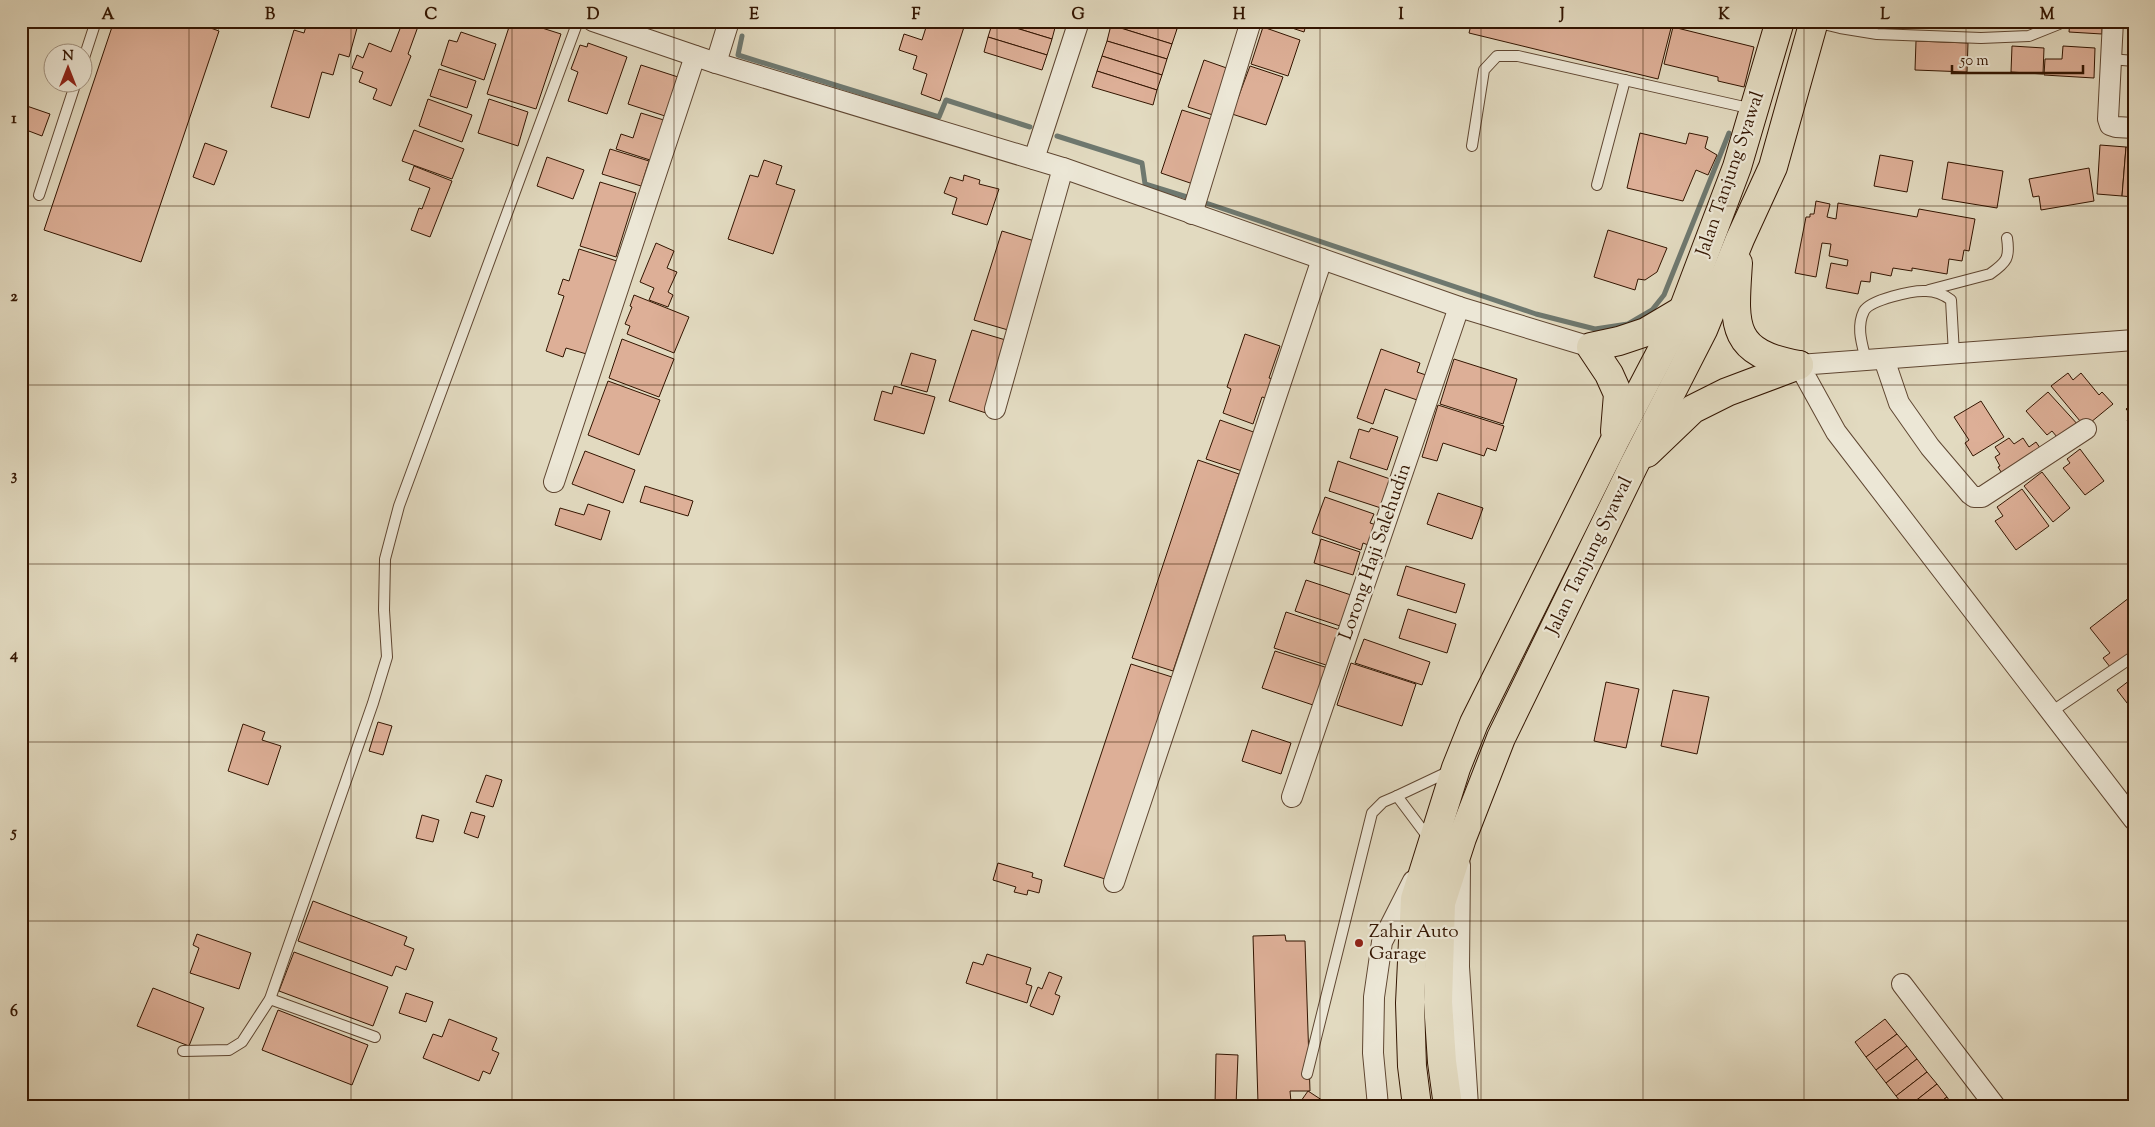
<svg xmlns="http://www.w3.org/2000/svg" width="2155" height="1127" viewBox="0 0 2155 1127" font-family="'Sorts Mill Goudy',serif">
	<rect width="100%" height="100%" fill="#e2dac0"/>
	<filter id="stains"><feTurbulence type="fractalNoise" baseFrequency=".004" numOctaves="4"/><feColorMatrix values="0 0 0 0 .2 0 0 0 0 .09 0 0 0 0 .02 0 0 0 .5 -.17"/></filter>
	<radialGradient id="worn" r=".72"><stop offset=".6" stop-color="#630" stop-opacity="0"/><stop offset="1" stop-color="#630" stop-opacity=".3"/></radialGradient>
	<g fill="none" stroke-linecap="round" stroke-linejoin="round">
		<g stroke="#6e786f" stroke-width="5">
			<path d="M697 21 705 24"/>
			<path d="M742 36 738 55 939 117 946 100 1030 127"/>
			<path d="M1057 136 1142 163 1145 184 1187 197"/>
			<path d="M1206 203 1536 314 1595 329 1628 324 1652 310 1664 295 1729 133"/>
			<path d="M695 1106 714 1103 718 1106"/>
		</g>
	</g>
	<g fill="#ddaf97" stroke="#331501">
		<path d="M114 21H191L219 31 141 262 44 230Z"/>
		<path d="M195 21H221L219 29Z"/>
		<path d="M311 21H359L349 57 339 54 333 75 322 72 309 118 271 107 294 30 304 33 307 23 310 24Z"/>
		<path d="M403 21H420L408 54 411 56 391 106 373 99 377 89 359 82 363 72 352 68 357 55 363 58 369 43 391 52Z"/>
		<path d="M511 21H520L561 34 536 109 487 94Z"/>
		<path d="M928 21H955L965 24 940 101 921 94 927 74 913 69 917 56 899 50 904 34 922 40Z"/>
		<path d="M993 21H1048L1056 24 1052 39Z"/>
		<path d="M993 21 1052 39 1047 55 988 37Z"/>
		<path d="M1113 21H1153L1177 29 1172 44 1111 25Z"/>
		<path d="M1153 21H1179L1177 29Z"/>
		<path d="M1271 21H1307L1304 32Z"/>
		<path d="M1472 21H1660L1672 24 1658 79 1469 33Z"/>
		<path d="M1876 21H1926V24Z"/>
		<path d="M1928 21H1957L1956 26 1928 24Z"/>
		<path d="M2070 21H2102V34L2069 32Z"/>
		<path d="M1111 25 1172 44 1167 59 1107 41Z"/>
		<path d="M1263 27 1300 40 1288 76 1251 64Z"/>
		<path d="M1673 27 1754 47 1744 87 1718 81V77L1664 64Z"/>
		<path d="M461 32 496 44 484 80 441 65 449 40 457 42Z"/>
		<path d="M988 37 1047 55 1042 70 984 52Z"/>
		<path d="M1107 41 1167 59 1162 75 1102 56Z"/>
		<path d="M1916 41 1968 43 1967 72 1915 70Z"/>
		<path d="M588 43 627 57 607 114 568 101 578 72 571 69 580 45 587 47Z"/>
		<path d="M2012 46 2044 48 2043 74 2011 72Z"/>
		<path d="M2063 46 2095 48 2094 78 2044 75 2045 59H2062Z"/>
		<path d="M1102 56 1162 75 1157 90 1097 71Z"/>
		<path d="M1204 60 1235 71 1219 117 1188 107Z"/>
		<path d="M641 65 678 77 665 116 628 104Z"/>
		<path d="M1250 66 1283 77 1266 125 1232 114Z"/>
		<path d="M439 69 476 81 467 108 430 96Z"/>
		<path d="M2130 69H2134V103H2128Z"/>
		<path d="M1097 71 1157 90 1153 105 1092 87Z"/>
		<path d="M428 99 472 115 462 142 419 126Z"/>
		<path d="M489 99 528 112 518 146 478 133Z"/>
		<path d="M21 104 50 114 42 136 21 128Z"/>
		<path d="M1182 110 1217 121 1196 185 1161 173Z"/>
		<path d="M641 113 667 121 650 160 616 149 621 134 633 138Z"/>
		<path d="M414 130 464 149 452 179 402 161Z"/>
		<path d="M1640 133 1686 144 1689 133 1708 137 1705 148 1717 155 1708 175 1696 170 1683 201 1627 188Z"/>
		<path d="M205 143 227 151 214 185 193 177Z"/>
		<path d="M2100 145 2126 147 2122 196 2097 194Z"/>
		<path d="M2126 147 2134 148V197L2122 196Z"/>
		<path d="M610 149 649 161 641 186 602 174Z"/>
		<path d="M1880 155 1913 161 1907 192 1874 186Z"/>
		<path d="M547 157 584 170 573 199 537 186Z"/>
		<path d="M764 160 782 166 776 184 795 190 773 254 728 239 750 175 758 177Z"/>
		<path d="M1948 162 2003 171 1997 208 1942 199Z"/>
		<path d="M414 166 452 181 430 237 411 230 419 208 422 209 430 188 409 180Z"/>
		<path d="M2089 168 2094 201 2041 210 2039 196 2033 197 2029 179Z"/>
		<path d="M964 175 980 180 979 184 999 189 987 225 952 214 957 198 944 193 950 177 963 181Z"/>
		<path d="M600 182 636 193 616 257 580 246Z"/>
		<path d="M1816 201 1830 204 1827 217 1836 219 1838 203 1917 217 1919 209 1975 219 1969 251 1964 250 1962 261 1949 259 1947 274 1912 268V271L1893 268 1891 276 1871 272 1870 282 1861 281 1858 294 1826 288 1831 263 1847 266 1848 260 1829 256 1831 244 1822 243 1816 277 1795 273 1806 217H1810V214H1814Z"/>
		<path d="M1608 230 1667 248 1657 272 1645 280 1638 279 1635 290 1594 277Z"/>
		<path d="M1002 231 1044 244 1008 330 974 320Z"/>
		<path d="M656 243 674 251 667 268 677 272 668 292 673 295 668 307 649 300 654 288 640 282Z"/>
		<path d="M579 249 620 262 590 355 566 348 563 357 546 351 564 296 558 294 563 279 569 281Z"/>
		<path d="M634 295 689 317 674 353 627 334 630 326 625 324 632 307 630 306Z"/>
		<path d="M972 330 1009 341 986 413 949 401Z"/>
		<path d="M1245 334 1280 346 1269 378 1273 379 1266 398 1262 397 1253 424 1223 413 1231 389 1227 387Z"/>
		<path d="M622 339 674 359 659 397 609 378Z"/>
		<path d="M1381 349 1420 363 1417 372 1432 377 1423 402 1385 389 1373 424 1357 418Z"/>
		<path d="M911 353 936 360 927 392 901 385Z"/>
		<path d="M1454 359 1517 379 1503 424 1440 404Z"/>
		<path d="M2068 373 2073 380 2081 373 2099 395 2102 392 2113 404 2085 427 2051 386Z"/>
		<path d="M608 381 660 400 639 455 588 435Z"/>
		<path d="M894 386 935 397 924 434 874 420 882 391 892 394Z"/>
		<path d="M2048 392 2080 427 2062 443 2052 431 2047 435 2026 411Z"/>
		<path d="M1981 401 2004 437 1973 456 1965 443 1969 440 1954 417Z"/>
		<path d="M2134 403V430L2127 420 2132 416 2126 409Z"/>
		<path d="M1438 405 1504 426 1496 451 1487 448 1484 456 1443 443 1437 461 1422 457Z"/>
		<path d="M1220 420 1259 434 1245 472 1206 459Z"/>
		<path d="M1371 428 1398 437 1387 470 1350 458 1359 429 1369 432Z"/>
		<path d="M2009 438 2014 444 2023 438 2029 447 2036 442 2045 455 2006 480 1998 467 2000 466 1995 457 2000 454 1995 447Z"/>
		<path d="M2080 449 2104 481 2085 495 2063 468 2070 463 2067 459Z"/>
		<path d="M585 451 635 470 623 503 572 484Z"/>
		<path d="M1198 460 1239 474 1173 671 1132 658Z"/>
		<path d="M1338 461 1396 481 1387 510 1329 491Z"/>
		<path d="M2042 472 2070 508 2053 522 2024 486Z"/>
		<path d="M645 486 693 501 688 516 640 502Z"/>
		<path d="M2022 489 2049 526 2016 550 1995 521 2003 516 1997 507Z"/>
		<path d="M1438 493 1483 508 1472 539 1427 524Z"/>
		<path d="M1325 497 1374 514 1370 523 1380 526 1373 547 1363 543 1361 550 1312 533Z"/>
		<path d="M588 504 610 511 601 540 555 525 560 508 584 515Z"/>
		<path d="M1321 539 1360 552 1353 575 1314 563Z"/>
		<path d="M1406 566 1465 584 1456 613 1397 595Z"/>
		<path d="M1306 580 1354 596 1343 627 1295 611Z"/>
		<path d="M2134 594V656L2114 672 2103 658 2110 653 2090 628Z"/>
		<path d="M1408 609 1456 624 1447 653 1399 638Z"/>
		<path d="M1286 612 1343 631 1332 667 1274 648Z"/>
		<path d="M1364 639 1430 662 1422 685 1355 663Z"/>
		<path d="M1275 651 1331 669 1319 707 1262 688Z"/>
		<path d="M1351 663 1416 684 1402 726 1337 705Z"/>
		<path d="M1131 664 1172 677 1105 879 1064 866Z"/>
		<path d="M2134 677V712L2117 690Z"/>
		<path d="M1606 682 1639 689 1626 748 1594 741Z"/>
		<path d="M1673 690 1709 697 1697 754 1661 746Z"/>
		<path d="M378 722 392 726 383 755 369 751Z"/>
		<path d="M243 724 265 732 262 740 281 746 268 785 228 771Z"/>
		<path d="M1252 730 1291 743 1281 774 1242 761Z"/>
		<path d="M486 775 502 780 493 807 476 802Z"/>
		<path d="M471 812 485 816 478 838 464 833Z"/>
		<path d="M422 815 439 820 433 842 416 838Z"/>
		<path d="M998 863 1033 873 1032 877 1042 880 1039 893 1028 890 1027 895 1014 892 1016 887 993 880Z"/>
		<path d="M313 901 407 937 404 945 414 949 406 970 396 966 392 976 298 941Z"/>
		<path d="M197 934 251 953 239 989 190 973 199 948 193 945Z"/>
		<path d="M1285 935 1286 941H1305L1310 1091H1290L1291 1102 1258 1103 1253 936Z"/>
		<path d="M294 952 388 987 373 1026 279 991Z"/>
		<path d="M987 954 1031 968 1026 984 1032 986 1027 1003 966 983 973 962 983 965Z"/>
		<path d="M1049 972 1062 977 1055 994 1060 996 1053 1015 1030 1006 1038 987 1042 989Z"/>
		<path d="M153 988 204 1008 189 1046 137 1026Z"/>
		<path d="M406 993 433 1002 426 1022 399 1013Z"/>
		<path d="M278 1010 368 1045 352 1085 262 1050Z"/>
		<path d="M449 1019 497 1038 492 1050 499 1053 490 1074 483 1071 479 1081 423 1058 433 1034 442 1037Z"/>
		<path d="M1885 1019 1897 1034 1866 1057 1855 1042Z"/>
		<path d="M1897 1034 1907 1046 1876 1070 1866 1057Z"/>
		<path d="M1907 1046 1917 1059 1886 1083 1876 1070Z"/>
		<path d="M1216 1054 1238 1055 1236 1106H1215Z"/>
		<path d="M1917 1059 1927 1072 1896 1096 1886 1083Z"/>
		<path d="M1927 1072 1937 1084 1909 1106H1904L1896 1096Z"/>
		<path d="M1937 1084 1947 1097 1935 1106H1909Z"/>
		<path d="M1308 1091 1331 1106H1295L1299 1100 1301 1101Z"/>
		<path d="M1947 1097 1953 1106H1935Z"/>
	</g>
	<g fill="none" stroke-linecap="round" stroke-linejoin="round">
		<g stroke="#5f4631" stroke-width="12">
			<g id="service">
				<path d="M192 21 196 23"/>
				<path d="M1815 22 1840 28 1877 34 1981 38 2029 36 2059 24"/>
				<path d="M2111 59 2134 61"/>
				<path d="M82 64 96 21"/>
				<path d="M1472 146 1484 70 1497 56H1518L1753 109"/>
				<path d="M1597 185 1625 80"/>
				<path d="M39 195 76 82"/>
				<path d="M1929 290 1990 274C2007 262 2010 258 2007 238"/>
				<path d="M1866 360C1862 344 1856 327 1864 311 1870 300 1913 290 1926 291 1935 291 1943 294 1951 300L1954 354"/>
				<path d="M2051 712 2134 656"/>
				<path d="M1430 840 1397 796 1452 770"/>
				<path d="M270 999 375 1037"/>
				<path d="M183 1051 229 1050 242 1042 270 999 373 703 387 657 384 610 385 559 399 506 578 21"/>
				<path d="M1307 1074 1372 813 1383 802 1397 796"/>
			</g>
		</g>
		<g stroke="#5f4631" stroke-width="22">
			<g id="minor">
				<path d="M593 21 716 63 1063 168 1459 307 1591 347"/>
				<path d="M2113 21 2108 119 2110 125 2116 127 2134 128"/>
				<path d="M716 63 729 21"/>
				<path d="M1034 159 1079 21"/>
				<path d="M1192 214 1251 21"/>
				<path d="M2134 340 1799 365 1836 432 2134 820"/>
				<path d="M1884 359 1899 403 1930 447 1970 494 1974 497H1982L2086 429"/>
				<path d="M995 409 1063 168"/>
				<path d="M554 482 695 56"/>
				<path d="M1292 797 1459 307"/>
				<path d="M1460 865 1459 967 1468 1106"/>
				<path d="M1114 882 1322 259"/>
				<path d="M1902 984 1995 1106"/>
				<path d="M1378 1106 1373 1053 1374 997 1382 942 1413 881"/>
			</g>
		</g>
		<g stroke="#331501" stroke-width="30">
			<g id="primary">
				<path d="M1738 263C1734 324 1729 353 1799 365"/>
				<path d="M1615 431 1618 394 1609 374 1591 347 1619 341 1646 332 1683 310"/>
				<path d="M1647 453 1693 409 1727 392 1799 365"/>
				<path d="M1417 1106 1412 1066 1410 1003 1415 899 1456 768 1474 723 1615 440 1683 310 1737 167 1780 21"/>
				<path d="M1448 1106 1442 1062 1438 1002 1441 903 1462 838 1501 738 1634 465 1703 330 1740 239 1773 167 1814 21"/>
			</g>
		</g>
		<use href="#service" stroke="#ece7d6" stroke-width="10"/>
		<use href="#minor" stroke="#ece7d6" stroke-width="20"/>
		<use href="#primary" stroke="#e2dac0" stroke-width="28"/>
	</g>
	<path fill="none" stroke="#331501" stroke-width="1" stroke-opacity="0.55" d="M189 21V1106M351 21V1106M512 21V1106M674 21V1106M835 21V1106M997 21V1106M1158 21V1106M1320 21V1106M1481 21V1106M1643 21V1106M1804 21V1106M1966 21V1106M21 206H2134M21 385H2134M21 564H2134M21 742H2134M21 921H2134"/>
	<circle fill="#8f2418" stroke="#ece7d6" stroke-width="2" cx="1359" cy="943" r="5"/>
	<g text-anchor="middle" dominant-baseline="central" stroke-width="4.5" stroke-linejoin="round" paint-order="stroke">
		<g font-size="19" fill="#331501" stroke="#ece7d6">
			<text transform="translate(1731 174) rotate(-71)">Jalan Tanjung Syawal</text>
			<text transform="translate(1376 552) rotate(-71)">Lorong Haji Salehudin</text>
			<text transform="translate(1590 556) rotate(-64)">Jalan Tanjung Syawal</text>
		</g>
		<g font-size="19" fill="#331501" stroke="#ece7d6" text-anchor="start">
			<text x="1369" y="932">Zahir Auto<tspan x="1369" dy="22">Garage</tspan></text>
		</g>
	</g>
	<rect width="2155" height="1127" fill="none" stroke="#e2dac0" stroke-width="55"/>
	<g transform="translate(68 68)"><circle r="24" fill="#ece7d6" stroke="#a29381"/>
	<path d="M0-4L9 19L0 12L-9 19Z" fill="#8f2418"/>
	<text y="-8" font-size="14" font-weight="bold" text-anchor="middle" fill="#331501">N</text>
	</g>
	<path d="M1952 65v8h131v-8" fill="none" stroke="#331501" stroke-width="2.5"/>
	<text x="1960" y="65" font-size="15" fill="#331501" stroke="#ece7d6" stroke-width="4" paint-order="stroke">50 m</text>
	<rect x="28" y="28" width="2100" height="1072" fill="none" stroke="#331501" stroke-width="2"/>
	<g font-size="16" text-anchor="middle" font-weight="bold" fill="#331501">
		<text x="108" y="19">A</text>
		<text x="270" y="19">B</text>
		<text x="431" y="19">C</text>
		<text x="593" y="19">D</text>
		<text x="754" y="19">E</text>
		<text x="916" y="19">F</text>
		<text x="1078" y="19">G</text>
		<text x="1239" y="19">H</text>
		<text x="1401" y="19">I</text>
		<text x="1562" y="19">J</text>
		<text x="1724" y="19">K</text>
		<text x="1885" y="19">L</text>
		<text x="2047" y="19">M</text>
		<text x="14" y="123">1</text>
		<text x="14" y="301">2</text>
		<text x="14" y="480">3</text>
		<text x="14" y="659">4</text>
		<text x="14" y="837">5</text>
		<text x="14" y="1016">6</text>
	</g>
	<rect width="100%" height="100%" filter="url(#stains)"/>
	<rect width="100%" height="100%" fill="url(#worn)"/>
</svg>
